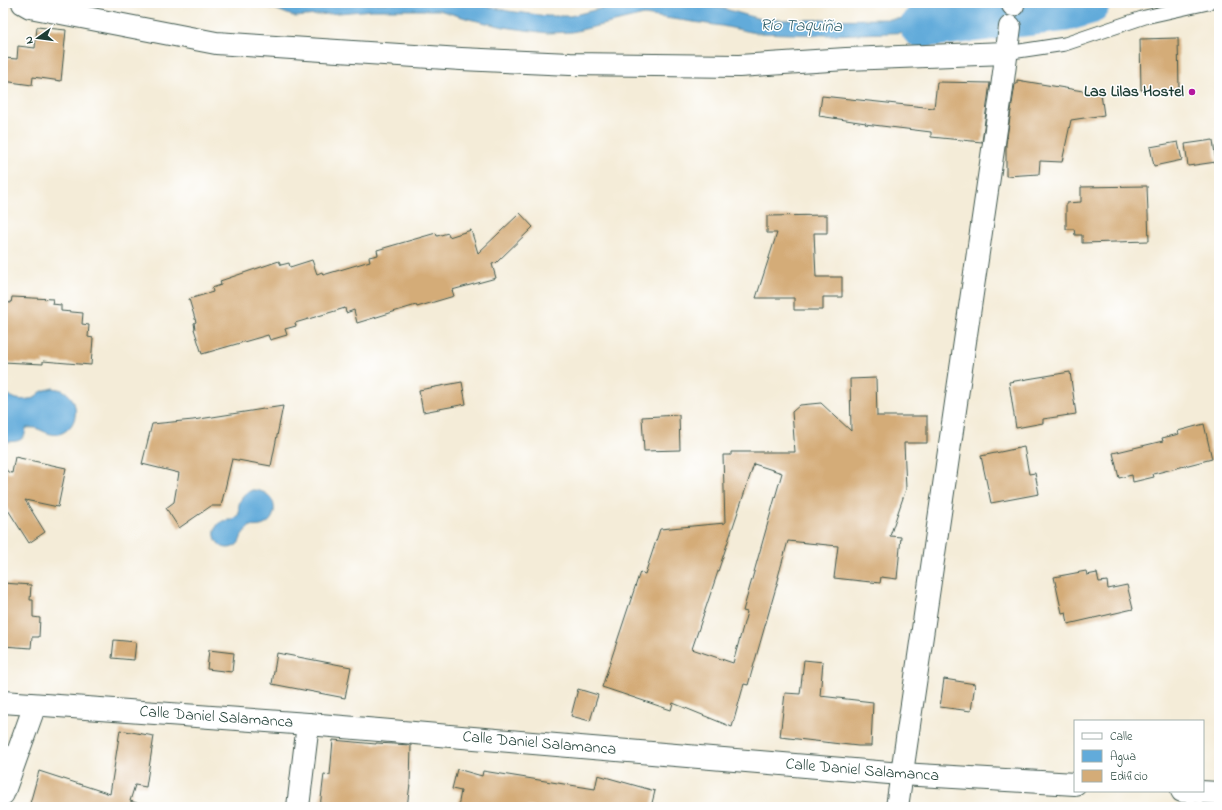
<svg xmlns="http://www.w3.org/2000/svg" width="1222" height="810" viewBox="0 0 1222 810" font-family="'Indie Flower',sans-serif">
	<rect width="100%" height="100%" fill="#fff"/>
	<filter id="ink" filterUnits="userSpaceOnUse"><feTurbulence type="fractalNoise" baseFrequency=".025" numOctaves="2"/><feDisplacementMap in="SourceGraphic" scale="8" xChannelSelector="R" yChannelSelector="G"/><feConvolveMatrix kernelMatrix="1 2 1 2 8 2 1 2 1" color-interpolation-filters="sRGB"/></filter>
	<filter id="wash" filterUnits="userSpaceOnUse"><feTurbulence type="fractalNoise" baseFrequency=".012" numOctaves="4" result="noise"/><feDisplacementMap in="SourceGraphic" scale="16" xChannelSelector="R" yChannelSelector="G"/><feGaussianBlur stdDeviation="0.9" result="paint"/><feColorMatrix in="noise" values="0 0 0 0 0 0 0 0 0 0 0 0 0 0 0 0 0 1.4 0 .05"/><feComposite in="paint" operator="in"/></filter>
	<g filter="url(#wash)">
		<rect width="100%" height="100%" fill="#f4ecd8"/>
		<g fill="#62abda" stroke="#407487">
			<path d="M248 3H475L508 11 547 16H570L624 3H690L725 9 760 19 779 20 895 19 981 13 982 30 826 35 756 33 722 26 644 15 572 32 547 33 504 27 469 19 439 10H372L295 17 275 9Z"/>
			<path d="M53 388C56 389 60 389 62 390 80 398 80 425 62 433 53 437 46 432 38 429 35 427 30 428 26 428 25 443 16 441 4 442L3 444V391C8 393 10 397 14 398 21 401 28 399 35 398 39 391 45 390 53 388Z"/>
			<path d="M252 490C284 490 280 532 250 526 248 529 243 532 242 535 240 540 240 543 235 546 215 557 203 519 232 520L239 514C237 502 242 495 252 490Z"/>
		</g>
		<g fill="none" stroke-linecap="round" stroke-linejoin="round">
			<path stroke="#62abda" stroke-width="44" d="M922 26 1064 10 1088 3"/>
		</g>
		<g id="blocks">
			<g fill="#d4ac78" fill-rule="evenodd">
				<path d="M37 27 66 30 61 81 33 77 32 85 3 81V58L17 59 18 46 35 48Z"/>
				<path d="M1178 38 1179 90H1141L1140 39Z"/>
				<path d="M1017 80 1101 94 1104 115 1071 120 1062 162 1040 161 1039 174 1006 176V144L1015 84H1017Z"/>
				<path d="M937 82 990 83 982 142 931 137V132L865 124 866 123 819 116 822 96 934 108Z"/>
				<path d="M1213 140 1216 162 1188 166 1185 144Z"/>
				<path d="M1178 142 1182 160 1154 166 1150 147Z"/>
				<path d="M1147 186 1149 241 1082 243V235H1075L1074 229H1066V203L1081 202V187Z"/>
				<path d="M520 213 533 227 496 263 492 264 496 278 452 290 454 296 417 307 416 305 357 323 354 310 346 313 345 308 295 323 296 326 285 329 287 335 270 340 268 335 202 354 194 329H195L194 323 196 322 189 299 213 292 212 288 221 285 220 281 279 261 281 265 289 263 290 267 312 260 317 274 322 272 323 275 370 261 369 257 378 255 377 250 436 233 437 236 448 233 449 237 471 230 478 253Z"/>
				<path d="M827 215V233H814L816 277H842V297H823V310H794V298H756L777 233H767V216Z"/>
				<path d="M12 297 53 299 52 304 61 305V311L83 313 82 324 89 325 88 337 93 338 91 365 43 361V364L3 362V302L11 303Z"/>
				<path d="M1070 372 1076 414 1043 419V423L1016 428 1009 382Z"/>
				<path d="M876 378 877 416H927V443H904L906 489 890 536 901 537 897 579 881 577 880 583 834 578 838 546 788 541 778 577H779L748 685 744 684 732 727 673 703 671 710 602 687 640 572 645 574 660 529 725 523 723 455H731V452H795L792 412 800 405 821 403 851 431 850 379ZM754 464 782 473 743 611 747 612 733 663 692 649Z"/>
				<path d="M462 382 466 404 423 412 419 390Z"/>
				<path d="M283 406 271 466 232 459 221 506H211L179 528 166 508 174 502 179 473 142 464 152 424 193 420Z"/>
				<path d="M679 415 680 450 644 451 642 417Z"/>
				<path d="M1204 424 1212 459 1153 474 1154 477 1133 482 1132 475 1119 478 1113 453 1163 441 1162 438 1179 434 1178 431Z"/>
				<path d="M1024 447 1029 474 1035 473 1039 494 991 503 981 456Z"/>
				<path d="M15 457 66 468 58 507 25 500 45 532 29 543 3 502V465L8 472 12 473Z"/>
				<path d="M1086 571 1087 575 1097 573 1099 582 1107 581 1108 589 1127 585 1133 609 1068 624 1066 612 1062 613 1054 577Z"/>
				<path d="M3 583 31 585 30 600H33V617L40 618 39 637H32L31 648 3 646Z"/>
				<path d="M114 640 136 642 134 660 112 658Z"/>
				<path d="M209 650 234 653 232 672 207 669Z"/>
				<path d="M277 653 351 667 345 698 272 684Z"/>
				<path d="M804 660 823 662 820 696 873 702 871 746H858L780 737 785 693 800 694Z"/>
				<path d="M944 679 975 684 971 711 940 707Z"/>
				<path d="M578 689 598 695 590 721 571 716Z"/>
				<path d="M120 730 154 736 146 787 135 785 130 801 137 803V807H29L39 771 110 794Z"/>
				<path d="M333 740 376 744V743L411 745 410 784 407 807H320L324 774 330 775Z"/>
				<path d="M457 769 482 776 483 771 595 789 598 775 655 791 651 807H458L461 791 452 789Z"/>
			</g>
		</g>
	</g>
	<g filter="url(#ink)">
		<use href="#blocks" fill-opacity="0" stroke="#3f574d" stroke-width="1"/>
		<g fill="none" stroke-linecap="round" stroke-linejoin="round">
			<g stroke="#3f574d" stroke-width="15">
				<path id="service" d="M1006 53 1065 44 1145 17 1208 3"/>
			</g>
			<g stroke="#3f574d" stroke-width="24">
				<g id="minor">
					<path d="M23 3 30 7 216 43 461 59 570 64 739 66 846 59 1006 53"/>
					<path id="s1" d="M3 702 308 724 901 774 1075 784"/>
					<path d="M1182 791 1219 793"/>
					<path d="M3 794 35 705"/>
					<path d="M298 807 308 724"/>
				</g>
			</g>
			<g stroke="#3f574d" stroke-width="24">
				<g id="tertiary">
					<path d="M1013 5V3"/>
					<path d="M897 807 1001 95 1010 27"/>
				</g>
			</g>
			<use href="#service" stroke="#fff" stroke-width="13"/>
			<use href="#minor" stroke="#fff" stroke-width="22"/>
			<use href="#tertiary" stroke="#fff" stroke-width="22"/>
		</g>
	</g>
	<circle fill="#b5179e" stroke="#fff" stroke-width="1.5" cx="1192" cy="92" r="4"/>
	<g text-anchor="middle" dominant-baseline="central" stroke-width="3" stroke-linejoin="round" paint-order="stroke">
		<g font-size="16" font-weight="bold" fill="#1f3d34" stroke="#fff" text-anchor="end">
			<text x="1184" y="92">Las Lilas Hostel</text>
		</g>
		<g font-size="16" fill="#1f3d34" stroke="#fff">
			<text stroke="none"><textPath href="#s1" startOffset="214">Calle Daniel Salamanca</textPath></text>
			<text stroke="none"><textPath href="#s1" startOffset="538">Calle Daniel Salamanca</textPath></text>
			<text stroke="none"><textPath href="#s1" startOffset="862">Calle Daniel Salamanca</textPath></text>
		</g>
		<g font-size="17" font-style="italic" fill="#36646e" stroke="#fff">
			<text transform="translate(801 26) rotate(1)">Río Taquiña</text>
		</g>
	</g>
	<rect width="1222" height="810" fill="none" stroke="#fff" stroke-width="16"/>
	<rect x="1074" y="720" width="130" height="72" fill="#ffffff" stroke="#a5b1ae"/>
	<rect x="1082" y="733" width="20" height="6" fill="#ffffff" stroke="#a5b1ae"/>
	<text x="1110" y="740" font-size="12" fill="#1f3d34">Calle</text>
	<rect x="1082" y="750" width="20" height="12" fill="#62abda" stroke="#a5b1ae"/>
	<text x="1110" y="760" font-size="12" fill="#1f3d34">Agua</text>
	<rect x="1082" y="770" width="20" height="12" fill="#d4ac78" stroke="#a5b1ae"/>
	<text x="1110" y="780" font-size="12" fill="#1f3d34">Edificio</text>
	<g transform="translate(38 38) rotate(256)" stroke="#ffffff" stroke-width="3" paint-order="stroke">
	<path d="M0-3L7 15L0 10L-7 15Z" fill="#1f3d34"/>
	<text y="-6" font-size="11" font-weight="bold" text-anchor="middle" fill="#1f3d34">N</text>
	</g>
</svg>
